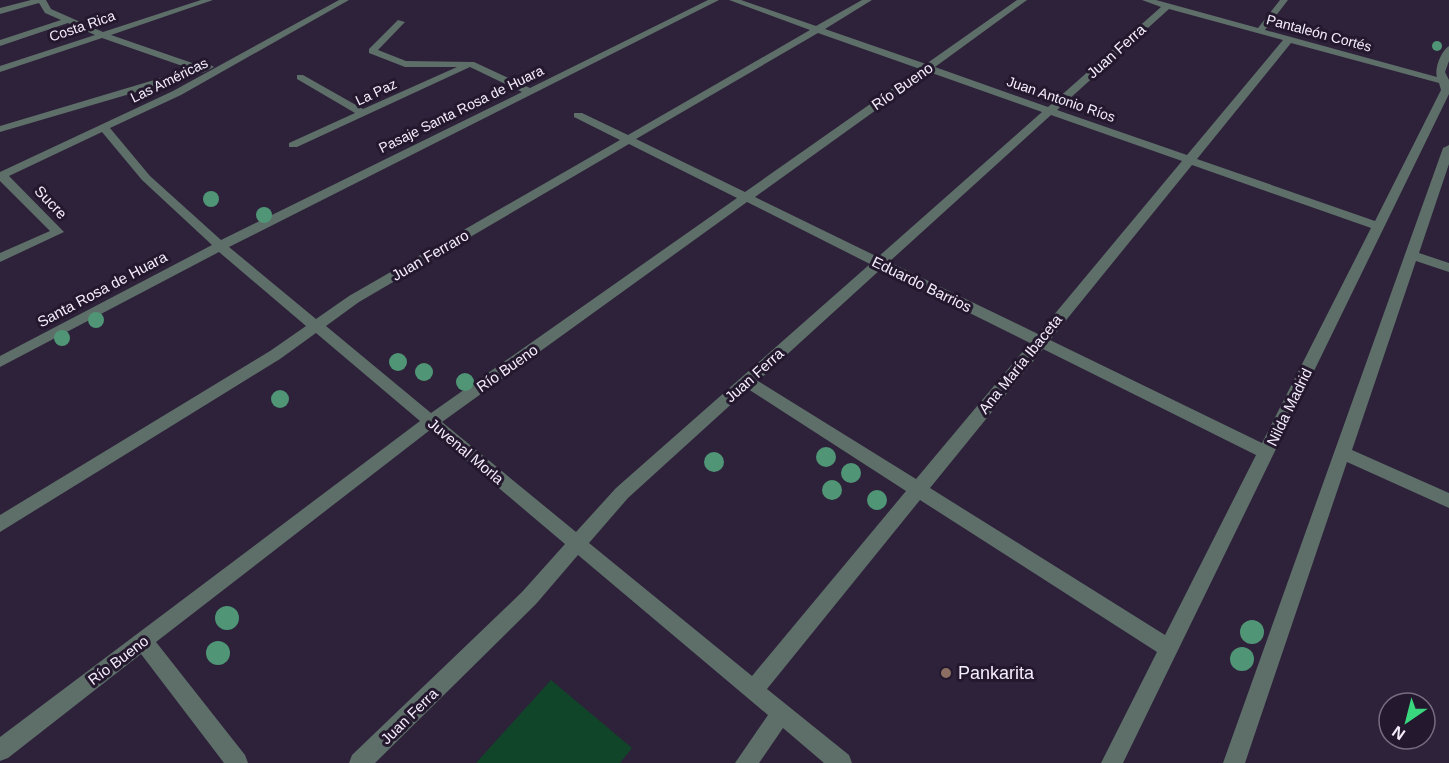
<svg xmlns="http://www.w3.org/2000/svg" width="1449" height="763" viewBox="0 0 1449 763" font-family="Arial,sans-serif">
	<rect width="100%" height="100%" fill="#2d2239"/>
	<path fill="#11452a" d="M551 680 632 748 620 763H476Z"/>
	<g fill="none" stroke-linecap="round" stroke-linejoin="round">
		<g fill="#5e6e69" fill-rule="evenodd">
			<path d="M31 0H46L51 9 103 32 201 0H213L111 35 201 66 209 64 214 67 205 72 0 132V126L191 69 102 38 0 72V66L95 35 68 23 0 46V40L61 20 45 13 39 3 0 14V8Z"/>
			<path d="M339 0H349L181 95 110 128 150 176 221 240 522 92 470 67 297 147H289V143L355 113 297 79V75H303L363 109 457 67H405L369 53V49L398 20 405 22 378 50 406 61 474 62 530 88 708 0H719L229 247 316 319 349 296 620 140 574 117V113H582L628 135 810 30 729 0H741L816 26 862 0H872L825 29 926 64 1017 0H1027L935 67 1048 107 1161 7 1142 0H1156L1258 28 1280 0H1288L1265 30 1437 77C1434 68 1442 50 1449 46V61L1445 72 1449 80V94L1123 763H1101L1157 652 920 500 767 689 849 755 852 763H824L783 728 759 763H735L768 715 578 555 536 604 375 763H349L352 755 522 592 565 544 430 430 156 642 245 755 248 763H224L141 654 8 758 0 761V737L420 421 316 333 280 359 0 532V515L270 351 306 326 219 252 0 367V356L212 245 142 180 102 132 9 176 64 232 0 262V253L50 231 0 181V172L173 91ZM1169 9 1283 40 1187 155 1057 110ZM818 33 920 69 745 192 636 139ZM1291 43 1439 83 1441 90 1375 221 1197 159ZM929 72 1042 112 878 257 755 197ZM1051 115 1182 161 1038 334 889 262ZM629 144 737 198 431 413 326 326 359 302ZM1192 165 1371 228 1262 443 1050 340ZM747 202 870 264 616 488 576 532 442 422ZM881 269 1030 343 916 479 758 381ZM1043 349 1256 455 1165 635 930 488ZM748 389 906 491 752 676 589 543 628 498Z"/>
			<path d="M1449 145V164L1419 253 1449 263V272L1416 261 1352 450 1449 493V508L1347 462 1245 763H1223L1443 148Z"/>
		</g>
	</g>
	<g fill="#4f9576">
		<circle cx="1437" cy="46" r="5"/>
		<circle cx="211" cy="199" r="8"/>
		<circle cx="264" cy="215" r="8"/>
		<circle cx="96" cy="320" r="8"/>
		<circle cx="62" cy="338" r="8"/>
		<circle cx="398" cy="362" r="9"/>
		<circle cx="424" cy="372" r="9"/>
		<circle cx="465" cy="382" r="9"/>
		<circle cx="280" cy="399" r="9"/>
		<circle cx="826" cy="457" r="10"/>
		<circle cx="714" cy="462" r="10"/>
		<circle cx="851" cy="473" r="10"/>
		<circle cx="832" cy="490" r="10"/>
		<circle cx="877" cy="500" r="10"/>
		<circle cx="227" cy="618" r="12"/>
		<circle cx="1252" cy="632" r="12"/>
		<circle cx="218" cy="653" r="12"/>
		<circle cx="1242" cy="659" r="12"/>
	</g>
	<circle fill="#8d6e63" stroke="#24182e" stroke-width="2" cx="946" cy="673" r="6"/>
	<g text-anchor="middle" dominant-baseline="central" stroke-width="6" stroke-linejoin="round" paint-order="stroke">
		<g font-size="14" fill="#f4edfc" stroke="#24182e">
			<text transform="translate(82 26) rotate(-19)">Costa Rica</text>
			<text transform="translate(1319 33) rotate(15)">Pantaleón Cortés</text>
			<text transform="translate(169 80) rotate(-26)">Las Américas</text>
			<text transform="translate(376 92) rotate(-25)">La Paz</text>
			<text transform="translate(1061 99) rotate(19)">Juan Antonio Ríos</text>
			<text transform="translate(461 109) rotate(-26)">Pasaje Santa Rosa de Huara</text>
		</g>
		<g font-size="15" fill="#f4edfc" stroke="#24182e">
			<text transform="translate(1116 51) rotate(-42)">Juan Ferra</text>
			<text transform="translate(902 86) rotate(-35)">Río Bueno</text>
			<text transform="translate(51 202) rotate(46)">Sucre</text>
			<text transform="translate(430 255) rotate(-30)">Juan Ferraro</text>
			<text transform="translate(922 284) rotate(26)">Eduardo Barrios</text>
			<text transform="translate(102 289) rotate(-28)">Santa Rosa de Huara</text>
			<text transform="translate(1020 364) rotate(-51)">Ana María Ibaceta</text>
			<text transform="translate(507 368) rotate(-35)">Río Bueno</text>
			<text transform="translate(754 375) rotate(-42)">Juan Ferra</text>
			<text transform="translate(1289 407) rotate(-64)">Nilda Madrid</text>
			<text transform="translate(466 451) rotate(40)">Juvenal Morla</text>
			<text transform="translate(118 660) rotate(-37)">Río Bueno</text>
			<text transform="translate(409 716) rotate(-44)">Juan Ferra</text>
		</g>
		<g font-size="18" fill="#f4edfc" stroke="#24182e" text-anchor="start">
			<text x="958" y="673">Pankarita</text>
		</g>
	</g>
	<g transform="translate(1407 721) rotate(215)"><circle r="28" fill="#24182e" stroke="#776d80" stroke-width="1.5"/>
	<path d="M0-4.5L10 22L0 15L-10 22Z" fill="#39d87f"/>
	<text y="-9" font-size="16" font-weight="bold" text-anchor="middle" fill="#f4edfc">N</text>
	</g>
</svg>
